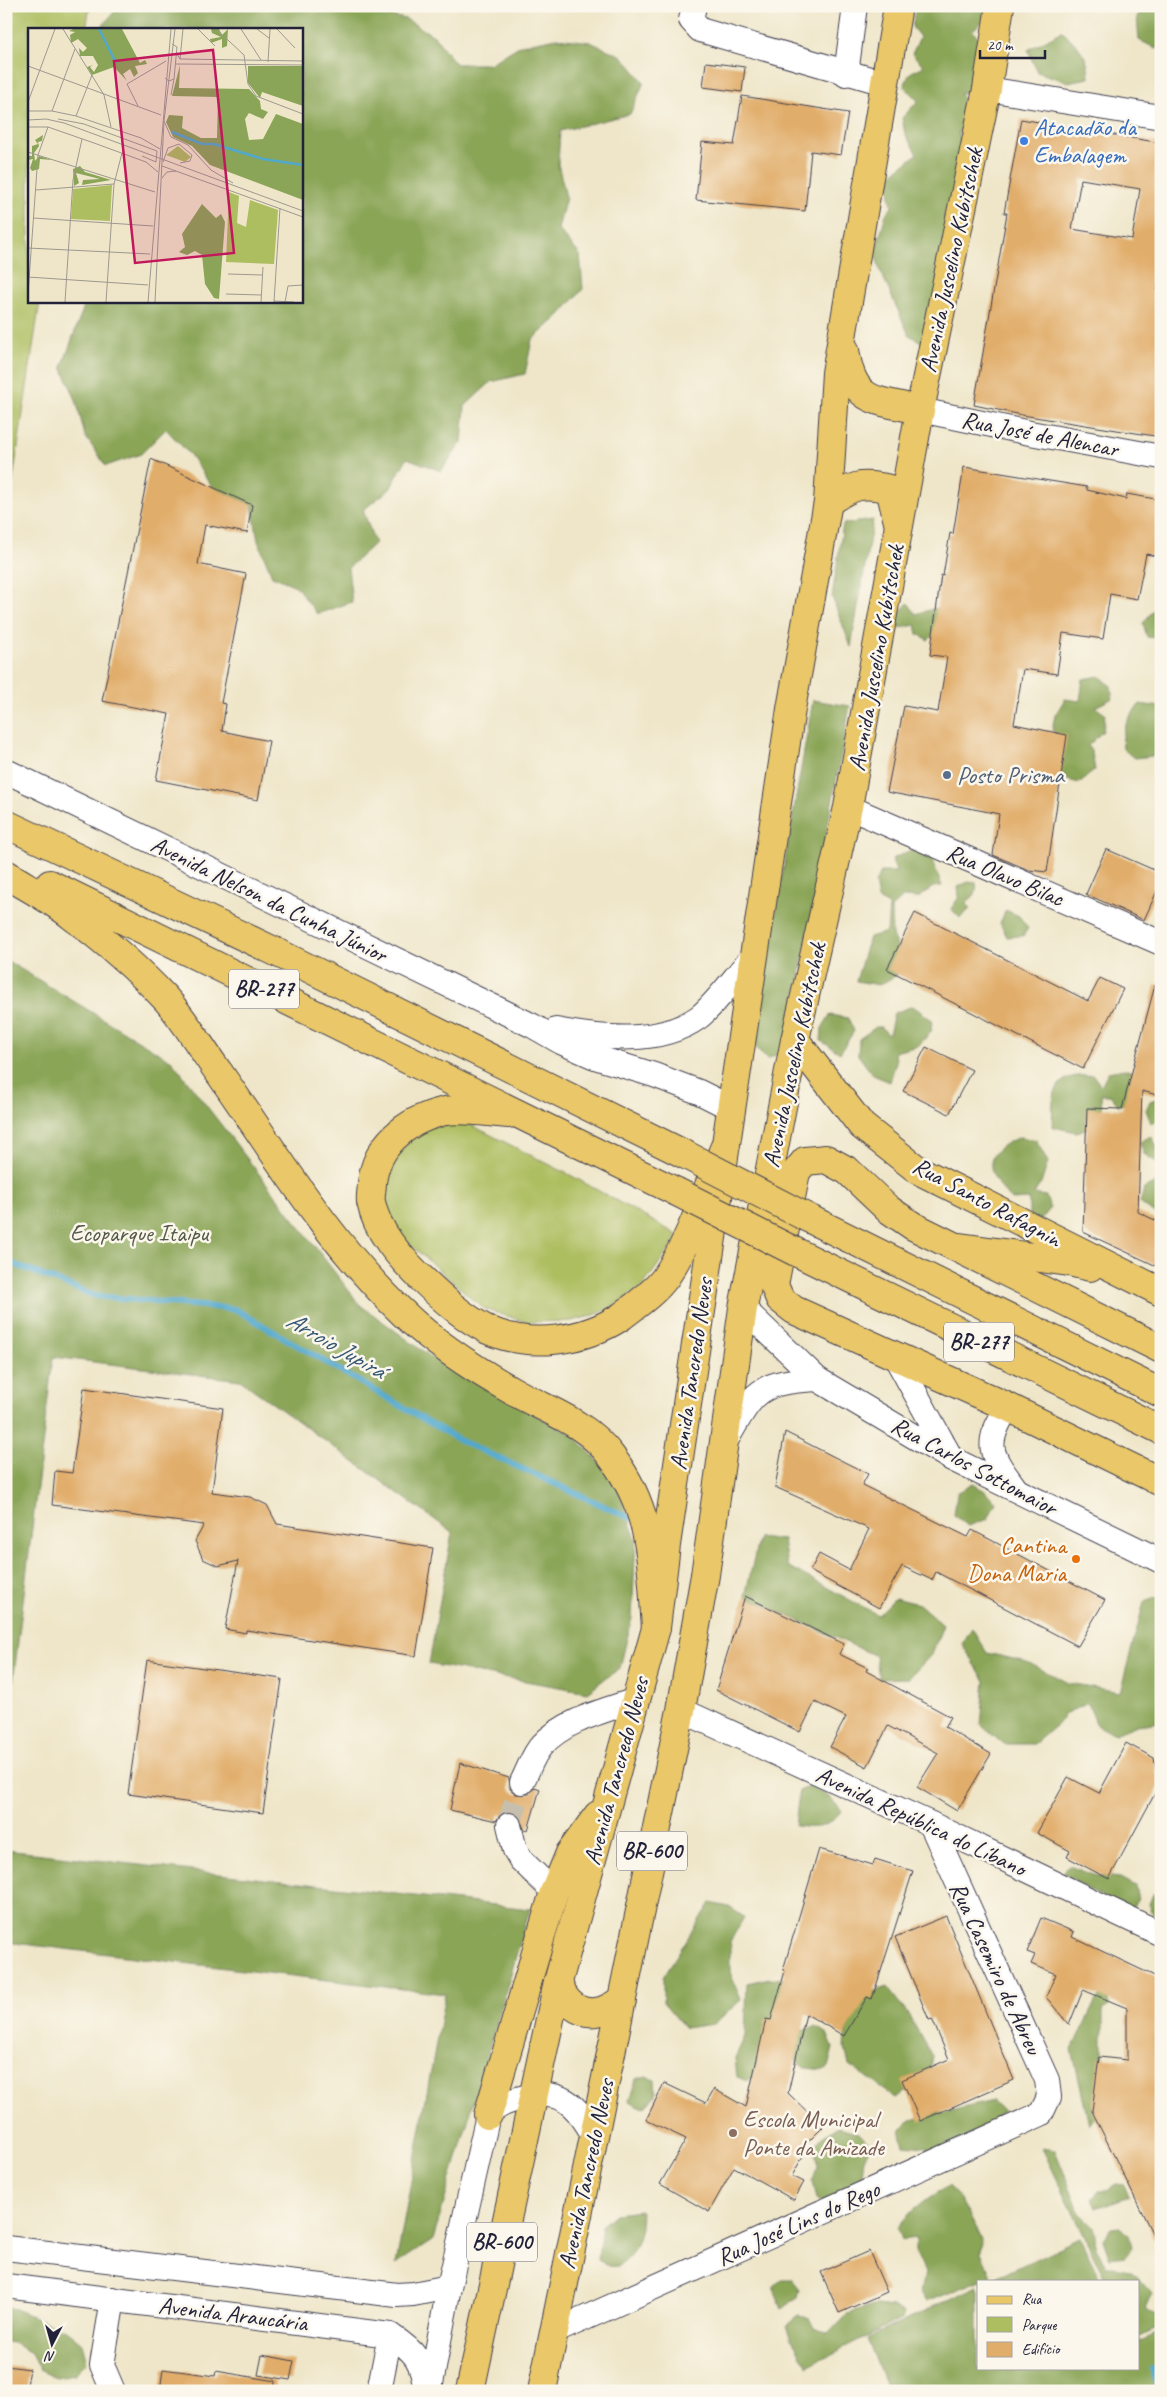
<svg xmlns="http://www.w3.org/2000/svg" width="1167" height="2397" viewBox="0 0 1167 2397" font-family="Caveat,sans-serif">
	<rect width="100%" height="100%" fill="#fbf7ec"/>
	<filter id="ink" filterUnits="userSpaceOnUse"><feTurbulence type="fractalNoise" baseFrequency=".02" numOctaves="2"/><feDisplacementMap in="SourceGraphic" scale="10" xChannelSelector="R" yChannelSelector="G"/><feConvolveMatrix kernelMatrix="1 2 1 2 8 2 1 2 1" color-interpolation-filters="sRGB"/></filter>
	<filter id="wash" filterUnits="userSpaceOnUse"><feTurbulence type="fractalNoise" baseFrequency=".0096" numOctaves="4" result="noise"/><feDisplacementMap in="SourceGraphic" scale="20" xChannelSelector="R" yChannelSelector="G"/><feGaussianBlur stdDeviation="1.12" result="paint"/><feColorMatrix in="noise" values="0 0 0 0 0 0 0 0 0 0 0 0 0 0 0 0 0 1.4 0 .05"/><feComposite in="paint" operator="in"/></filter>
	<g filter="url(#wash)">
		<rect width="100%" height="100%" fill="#efe6c9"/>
		<g fill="#adbe61" stroke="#68704e">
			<path d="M6 6H90L86 29H29V301H40L6 525Z"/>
			<path d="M465 1122 572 1176 676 1234 677 1239 642 1287 609 1309 591 1316 571 1321 527 1322 484 1309 407 1242 390 1219 384 1193 385 1180 394 1156 424 1128Z"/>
		</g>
		<g fill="#8aa557" stroke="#566449">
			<path d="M119 6H371L372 12 406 19 434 36 456 64H489L521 45 557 38 590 42 622 56 644 82 630 114 560 131 558 164 566 197 558 229 580 255 583 289 559 316 532 340 525 374 491 382 465 406 462 442 441 471 407 458 390 489 363 510 375 543 348 568 352 602 317 614 296 586 272 576 258 541 252 505 212 487 191 456 166 429 141 454 106 466 85 436 76 400 62 367 86 301H301V29H100Z"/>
			<path d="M916 6H991L988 16 972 31 990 50 987 80 960 94 975 121 958 132 967 167 944 214 957 261 925 344 909 335 880 270 875 253 886 214 892 207 887 178 917 154 905 134 902 118 918 101 904 86 910 73 924 66 912 54 920 37 912 27Z"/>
			<path d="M1144 6H1161V43L1157 49 1139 40 1137 17Z"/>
			<path d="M1062 31C1078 46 1089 55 1089 78L1068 82 1037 72 1028 50Z"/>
			<path d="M873 520 851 647 832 597 843 524Z"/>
			<path d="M908 603 916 614 936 608 943 615V626L928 640 918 634 916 625 899 628 896 616Z"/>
			<path d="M1156 607 1161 608V639L1147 637 1143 623Z"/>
			<path d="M1100 676 1111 686 1113 698 1095 707 1105 714 1103 731 1088 746 1092 753 1095 770 1079 783 1061 778C1057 761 1056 755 1066 741L1052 730 1055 715 1065 699 1080 701 1083 679Z"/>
			<path d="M813 700 850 706 790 1028 783 1051 767 1060 756 1047V1027Z"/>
			<path d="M1140 704 1161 707V745L1154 756 1134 758 1123 749C1121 731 1127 717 1140 704Z"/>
			<path d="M911 850 931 858 942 886 933 887 918 898 903 897 891 908 892 935 900 954 897 975 879 985 856 981 869 937 887 932 889 905 878 899 875 883 881 872H896L892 859Z"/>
			<path d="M968 882 976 883C978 893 974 897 966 902L970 909 960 918 951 909 959 897 958 887Z"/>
			<path d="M1006 910 1019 916 1028 928 1023 936 1007 937 1000 923Z"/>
			<path d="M6 960 172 1061 360 1305 438 1362 573 1435 614 1478 636 1539 632 1618 620 1668 587 1692 429 1664 452 1532 240 1380 53 1357 6 1740Z"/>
			<path d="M913 1006 932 1020 931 1032 918 1046 895 1052 896 1062 890 1082 873 1075 858 1055 859 1039 876 1027H881L889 1035 894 1013Z"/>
			<path d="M830 1015 848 1018 854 1031 840 1053 821 1041 822 1028Z"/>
			<path d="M1124 1069 1136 1073 1139 1096 1119 1106 1110 1095H1101L1102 1108 1093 1126 1077 1132 1053 1127C1052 1111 1050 1084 1069 1078 1077 1075 1086 1076 1093 1075L1101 1086 1108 1072Z"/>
			<path d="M1161 1097V1122L1151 1123 1146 1110 1150 1101Z"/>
			<path d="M1151 1136 1159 1149 1161 1147V1165L1144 1154 1140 1142Z"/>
			<path d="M1020 1137 1036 1140 1048 1162 1042 1181 1034 1194 1046 1196 1050 1209 1040 1221 1029 1214V1199L1012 1200C986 1174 979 1153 1020 1137Z"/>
			<path d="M1159 1181 1161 1185V1219L1140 1203 1144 1189Z"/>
			<path d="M973 1484 985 1491 996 1502 988 1519 968 1526 954 1515 957 1493Z"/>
			<path d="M759 1537 783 1540 787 1566 878 1615 895 1598 919 1604 943 1625 932 1654 909 1678 879 1679 876 1656 745 1596Z"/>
			<path d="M1161 1596V1722L1137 1725 1115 1734 1097 1726 1088 1703 1064 1714 1063 1719 1034 1744H1003L981 1725 985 1681 962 1644 972 1628 987 1653 1027 1662 1068 1683 1120 1692 1144 1602Z"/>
			<path d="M811 1786 830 1797 841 1811C827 1830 816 1828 795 1826L799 1791Z"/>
			<path d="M6 1850 530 1909 433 2240 396 2264 445 1994 6 1942Z"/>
			<path d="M1069 1866 1093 1875 1120 1878 1135 1886 1138 1899 1131 1909 1092 1892 1062 1872Z"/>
			<path d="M1161 1893V1918H1155L1149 1904 1153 1894Z"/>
			<path d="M710 1903 729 1907 744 1917 730 1942V1972L741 2000 714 2024 685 2028 663 2002V1977Z"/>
			<path d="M770 1978 786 1979 764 2069 747 2081 737 2077 735 2058 745 2036 747 1983Z"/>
			<path d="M887 1987 910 2017 932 2056 928 2079 896 2098 849 2065 845 2049 848 2000Z"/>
			<path d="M1102 1994 1107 1996 1109 2006 1103 2010V2106L1089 2125 1072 2049 1096 2000Z"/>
			<path d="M815 2027 827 2033 833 2048 828 2067 824 2070 806 2068 790 2056 795 2031Z"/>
			<path d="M646 2076 655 2079 656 2095 644 2108 629 2101 636 2079Z"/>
			<path d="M993 2101 1003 2111 981 2131 972 2153 952 2169 931 2173 926 2147 904 2145 900 2131 911 2120Z"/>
			<path d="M839 2127 859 2133 870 2145 864 2159 861 2184 837 2214 817 2199 813 2181 817 2166 815 2145 822 2136Z"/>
			<path d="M1042 2148 1055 2150 1080 2213 1094 2226 1096 2246 1106 2267C1132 2267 1136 2274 1152 2293L1145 2308 1161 2319V2327L1138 2338V2281H1106Z"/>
			<path d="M1116 2184 1124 2185 1129 2196 1096 2208 1092 2199 1099 2190H1107Z"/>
			<path d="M949 2186 960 2199 982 2239 981 2253 991 2276 927 2302 921 2292 925 2273 916 2253V2238L901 2240 897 2228C911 2210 928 2196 949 2186Z"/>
			<path d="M641 2211C645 2226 632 2272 609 2266 606 2265 602 2262 598 2260L602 2225 615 2214Z"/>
			<path d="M1121 2227 1129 2235 1132 2247 1125 2256 1110 2258 1103 2239 1111 2228Z"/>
			<path d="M1080 2238 1101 2281H989Z"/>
			<path d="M781 2280H792L800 2290 798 2298 782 2308 773 2287Z"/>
			<path d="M978 2286V2368H1138V2342L1161 2332V2391H888L867 2338Z"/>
			<path d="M876 2305 894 2307 905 2313 903 2318 807 2366 792 2340 787 2325 798 2316 810 2318 815 2328 829 2334 848 2314Z"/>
			<path d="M6 2308 15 2309 67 2331 82 2343 87 2362 75 2374 56 2377 39 2369 31 2353 13 2343 6 2342Z"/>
		</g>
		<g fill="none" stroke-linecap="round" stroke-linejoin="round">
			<g stroke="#51a8cd" stroke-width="6">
				<path d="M6 1261 95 1296 235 1309 459 1440 630 1518"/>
				<path d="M1152 2369 1160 2391"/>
			</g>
		</g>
		<g id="blocks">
			<g fill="#e1ad6a" fill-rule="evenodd">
				<path d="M706 62 745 67 742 92 703 87Z"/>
				<path d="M742 96 848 113 841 155 811 151 805 211 696 200 702 142 734 145Z"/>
				<path d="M1021 119 1161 143V272L1157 291 1161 292V437L1022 415 974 405 1007 213H1004ZM1081 179 1140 189 1132 239 1072 229Z"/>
				<path d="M151 459 252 505 247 533 205 525 198 564 246 574 221 703 226 704 222 731 269 741 258 800 156 780 169 714 102 701Z"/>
				<path d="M964 467 1087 487V490L1126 499 1127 494 1161 500V557L1146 554 1137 599 1110 594 1103 639 1063 633 1057 674 1023 669 1014 724 1067 735 1047 872 1029 870 993 855 999 814 887 792 904 706 938 712 947 657 930 655 941 575 943 576 950 533 953 534Z"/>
				<path d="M1106 849 1161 873V882L1144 920 1086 894Z"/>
				<path d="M915 913 1088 1001 1100 978 1123 989 1083 1069 887 969Z"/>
				<path d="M1155 985H1161V1096L1142 1091 1138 1212 1161 1223V1268L1083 1232 1087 1108 1122 1109Z"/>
				<path d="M926 1047 972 1070 949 1114 903 1091Z"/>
				<path d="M84 1388 223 1408 212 1492 250 1497 267 1505 277 1524 433 1548 416 1656 246 1630V1633L225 1629 238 1561 218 1566 203 1559 195 1541 204 1525 52 1505 55 1471 72 1473Z"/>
				<path d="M785 1432 868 1474 862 1485 968 1537 972 1530 1105 1600 1078 1646 936 1572 932 1580 902 1566 879 1608 810 1571 819 1554 849 1570 869 1529 775 1487Z"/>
				<path d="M745 1596 844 1644 839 1654 868 1668 866 1671 951 1717 945 1727 991 1754 957 1811 917 1787 938 1753 888 1726 867 1767 830 1747 846 1717 815 1702 800 1732 716 1690Z"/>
				<path d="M147 1660 282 1679 263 1813 128 1794Z"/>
				<path d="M1126 1743 1154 1758 1159 1786 1109 1879 1067 1857 1070 1851 1037 1833 1068 1777 1099 1793Z"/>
				<path d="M460 1763 509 1778 510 1789 516 1794H529L535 1787 540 1789 528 1830 524 1829 519 1816 512 1812 500 1815 496 1821 450 1810Z"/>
				<path d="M819 1849 873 1865 875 1859 913 1871 872 1999 867 1997 844 2036 806 2014 788 2093 823 2127 797 2153 803 2156 792 2176 804 2182 794 2200 734 2167 709 2212 660 2184 686 2139 646 2120 664 2083 706 2103 714 2089 746 2107 766 2019 771 2020 785 1971 783 1970Z"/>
				<path d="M946 1916 1014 2080 920 2121 902 2080 949 2059 932 2019 929 2020 895 1937Z"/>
				<path d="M1041 1918 1074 1932 1072 1937 1161 1979V2251L1092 2111 1099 2057 1127 2060V2008L1083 1990 1069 2025 1046 1997 1056 1974 1031 1964 1035 1955 1027 1952Z"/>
				<path d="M869 2251 887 2292 839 2313 821 2272Z"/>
				<path d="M262 2355 294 2361 290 2380 258 2375Z"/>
				<path d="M6 2366 30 2369 26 2391H6Z"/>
				<path d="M163 2369 215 2376 216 2371 275 2381 274 2391H160Z"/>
			</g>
		</g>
	</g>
	<g filter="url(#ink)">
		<use href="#blocks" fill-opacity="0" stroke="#413f50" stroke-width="1"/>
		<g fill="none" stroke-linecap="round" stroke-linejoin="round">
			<path stroke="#c6bfad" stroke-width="24" stroke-dasharray="24 12" stroke-linecap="butt" d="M509 1825 522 1782"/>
			<g stroke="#413f50" stroke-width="26">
				<g id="minor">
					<path d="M694 6 691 20 700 30 884 83"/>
					<path d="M846 74 855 6"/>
					<path d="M987 89 1161 117"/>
					<path d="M920 410 1030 433 1161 457"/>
					<path d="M6 771 533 1026 561 1042 595 1057 654 1075 699 1092 731 1108"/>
					<path d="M848 807 1161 943"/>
					<path d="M556 1030C601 1038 659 1046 699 1017 715 1005 739 972 753 956"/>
					<path d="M743 1308 817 1379 952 1459 1161 1561"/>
					<path d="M895 1356 951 1458"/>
					<path d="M1008 1407C983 1445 990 1454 1015 1488"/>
					<path d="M727 1439C754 1390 760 1382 817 1379"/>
					<path d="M681 1710 931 1824 1161 1934"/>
					<path d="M522 1782C528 1771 533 1754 542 1745 565 1720 604 1711 635 1700"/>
					<path d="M509 1825 515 1850 521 1860 554 1892"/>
					<path d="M6 2248 397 2295 413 2294 449 2287"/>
					<path d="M6 2286 390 2335C416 2352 422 2360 426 2391"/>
					<path d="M554 2332 1041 2114 1049 2097 1047 2080 931 1824"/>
					<path d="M430 2389 449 2287 488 2115C497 2105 508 2102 521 2098 561 2087 576 2104 594 2136"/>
					<path d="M113 2391 102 2365 113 2299"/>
					<path d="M379 2391 390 2335"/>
				</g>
			</g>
			<g stroke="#413f50" stroke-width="30">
				<g id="major">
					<path d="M845 350C853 404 873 399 920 410"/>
					<path d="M828 502C853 485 861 482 890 489L898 522"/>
					<path d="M795 1040 862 1126 918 1170 1161 1292"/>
					<path d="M960 1247 1069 1262 1090 1267"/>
					<path d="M558 1982C563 2001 579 2017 601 2011 608 2009 616 2004 622 2000"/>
					<path d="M488 2115 554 1892 570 1853 598 1815"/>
					<path d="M470 2391 558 1982 656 1628 666 1545 791 709 828 502 836 373 898 6"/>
					<path d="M542 2391 681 1710 705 1575 743 1308 795 1040 848 807 920 410 987 89 1000 6"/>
				</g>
			</g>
			<g stroke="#413f50" stroke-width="30">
				<g id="highway">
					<path d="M6 824 274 951 684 1154"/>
					<path d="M6 874C28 888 52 900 72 916 105 941 137 968 165 998 186 1021 202 1050 220 1074 277 1156 330 1244 403 1313 435 1344 474 1369 513 1391 548 1411 586 1422 611 1456 653 1511 651 1562 656 1628"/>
					<path d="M50 884 675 1191"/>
					<path d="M509 1114C488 1113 461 1107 441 1112 406 1121 376 1145 372 1183 372 1189 370 1196 371 1202 377 1232 399 1256 420 1277 440 1296 462 1317 488 1330 530 1349 585 1341 622 1316 636 1305 654 1293 665 1278 691 1240 707 1187 726 1144"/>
					<path d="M806 1217 1161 1393"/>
					<path d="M798 1253 1161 1430"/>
					<path d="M1161 1349 913 1226 888 1209 848 1171 826 1159 805 1161 796 1172 774 1285 780 1299 794 1310 1008 1407 1161 1482"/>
				</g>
			</g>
			<use href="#minor" stroke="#fff" stroke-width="24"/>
			<use href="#major" stroke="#eac769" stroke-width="28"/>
			<use href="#highway" stroke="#eac769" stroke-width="28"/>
			<g stroke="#413f50" stroke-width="30" stroke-linecap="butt">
				<g id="highway-bridge">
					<path d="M684 1154 806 1217"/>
					<path d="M675 1191 798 1253"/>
				</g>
			</g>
			<use href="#highway-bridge" stroke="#eac769" stroke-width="28"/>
		</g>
	</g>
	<circle fill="#3f7fe0" stroke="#fbf7ec" stroke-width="2" cx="1024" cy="141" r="5"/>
	<circle fill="#5c6f8a" stroke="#fbf7ec" stroke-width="2" cx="947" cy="775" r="5"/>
	<circle fill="#e8710a" stroke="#fbf7ec" stroke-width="2" cx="1076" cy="1559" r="5"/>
	<circle fill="#8d6e63" stroke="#fbf7ec" stroke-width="2" cx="733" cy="2133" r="5"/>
	<g text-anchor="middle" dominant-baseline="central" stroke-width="5" stroke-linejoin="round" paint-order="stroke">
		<g fill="#fbf7ec" stroke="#636270" stroke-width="1">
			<rect x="229" y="969.5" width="70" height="39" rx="4"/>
			<rect x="944" y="1322.5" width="70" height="39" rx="4"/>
			<rect x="617" y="1831.5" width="70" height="39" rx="4"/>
			<rect x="467" y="2222.5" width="70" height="39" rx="4"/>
		</g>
		<g font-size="22" font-weight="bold" fill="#22223b">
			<text x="264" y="989">BR-277</text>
			<text x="979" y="1342">BR-277</text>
			<text x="652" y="1851">BR-600</text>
			<text x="502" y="2242">BR-600</text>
		</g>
		<g font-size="24" fill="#366cbe" stroke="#fbf7ec" text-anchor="start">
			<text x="1034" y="127">Atacadão da<tspan x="1034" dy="28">Embalagem</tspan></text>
		</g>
		<g font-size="24" fill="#22223b" stroke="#fbf7ec">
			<text transform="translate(951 260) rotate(-78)">Avenida Juscelino Kubitschek</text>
			<text transform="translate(1040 434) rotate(11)">Rua José de Alencar</text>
			<text transform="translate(876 658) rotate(-80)">Avenida Juscelino Kubitschek</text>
			<text transform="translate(1005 875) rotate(23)">Rua Olavo Bilac</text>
			<text transform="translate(269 899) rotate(26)">Avenida Nelson da Cunha Júnior</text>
			<text transform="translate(794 1055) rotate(-78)">Avenida Juscelino Kubitschek</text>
			<text transform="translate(987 1202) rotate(28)">Rua Santo Rafagnin</text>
			<text transform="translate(691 1374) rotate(-82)">Avenida Tancredo Neves</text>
			<text transform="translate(974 1466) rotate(28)">Rua Carlos Sottomaior</text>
			<text transform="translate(616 1771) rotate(-75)">Avenida Tancredo Neves</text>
			<text transform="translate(921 1821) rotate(25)">Avenida República do Líbano</text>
			<text transform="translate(996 1968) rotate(65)">Rua Casemiro de Abreu</text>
			<text transform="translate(586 2174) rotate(-78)">Avenida Tancredo Neves</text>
			<text transform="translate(798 2223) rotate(-24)">Rua José Lins do Rego</text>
			<text transform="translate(233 2314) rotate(7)">Avenida Araucária</text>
		</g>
		<g font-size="24" fill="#4e5e75" stroke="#fbf7ec" text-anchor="start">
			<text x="957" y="775">Posto Prisma</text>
		</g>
		<g font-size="24" fill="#535948" stroke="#fbf7ec">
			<text x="139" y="1233">Ecoparque Itaipu</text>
		</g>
		<g font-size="24" fill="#c56008" stroke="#fbf7ec" text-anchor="end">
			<text x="1066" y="1545">Cantina<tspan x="1066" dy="28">Dona Maria</tspan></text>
		</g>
		<g font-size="24" fill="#785e54" stroke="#fbf7ec" text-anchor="start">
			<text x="743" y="2119">Escola Municipal<tspan x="743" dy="28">Ponte da Amizade</tspan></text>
		</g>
		<g font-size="25" font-style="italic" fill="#355875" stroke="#fbf7ec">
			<text transform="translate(336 1345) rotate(30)">Arroio Jupirá</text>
		</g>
	</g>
	<g transform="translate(28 28)">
		<rect width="275" height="275" fill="#efe6c9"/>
		<path d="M150 118 163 129 157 134 138 127ZM84 157 82 193 43 191 45 161ZM201 164 211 168 209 195 218 199 222 172 250 182 246 236 198 234Z" fill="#adbe61"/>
		<path d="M45 1H94L112 35 117 32 119 36 107 38 110 45 106 49 102 41 95 46 99 53 86 39 64 47 59 39 65 37 62 39 66 44 70 37 65 28H52L51 20 55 24 59 20 50 11 43 15 42 7 47 4 41 3ZM183 1H191L194 7 200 1 199 18 194 20V11L183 15 182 11 193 9 184 5ZM152 37 151 60 221 61 232 73 233 81 240 84 235 91 221 85 217 91 221 112 235 111 248 86 275 96V172L182 137 164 118 145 109 138 94 141 87 155 88 154 100 173 110H189L190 69 144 68ZM220 38H275V78L234 64 232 70 220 55ZM15 107 14 113 10 114 11 118 6 125 7 133 11 128 24 132 12 131 11 141 4 143 2 140 5 131 0 132V128H4V118L10 116 7 112ZM52 138 57 144 83 152 54 157 55 152 72 151 48 145 51 155 46 158 45 141ZM174 176 188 190 193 186 197 194 191 271 186 270 177 256 174 227 167 223 159 227 151 224 157 219 154 206Z" fill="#8aa557"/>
		<path fill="none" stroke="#51a8cd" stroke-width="2.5" d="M71 1 88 35M144 104 174 116H186L235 131 275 137"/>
		<path fill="none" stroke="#9d9890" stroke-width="1" d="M35 1 76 67 83 99M170 1 187 18M188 1 216 27 220 56 228 68 275 86M213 1 233 32M229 1 241 10M249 1 267 20M149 26 152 31 275 33M152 31 155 1M240 34 242 1M148 36 275 37M0 38 133 87M137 50 141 53 146 51 149 19 144 16M143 67 146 51M0 74 27 1M110 78 99 56 138 33M0 83H24L48 88 113 110 132 121M24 83 47 21M48 88 64 47M30 91 56 96 129 123 128 134 114 128M0 92 18 91 36 95 275 183M136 93 143 109 160 117 183 142 205 155M0 99H20L66 115 118 134 130 144M0 124 127 164M135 134 140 120 151 116 164 127 162 133 152 135M134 138 275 189M134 150 139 144 148 143M8 162 86 156M5 190 125 198M0 220 122 226M200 246 234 247M0 249 120 257M0 266 10 127 20 99M198 266 233 267M246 273 266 274M37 274 45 152 54 111M78 274 86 156 94 125M120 274 143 1M127 274 136 93 147 1M233 274 235 239M246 274 252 180M257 274 260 258 275 257"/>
		<path fill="#c2185b" fill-opacity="0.15" stroke="#c2185b" stroke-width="2.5" d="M185 22 206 225 107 235 86 33Z"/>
		<rect width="275" height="275" fill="none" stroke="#22223b" stroke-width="2.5"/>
	</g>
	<rect width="1167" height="2397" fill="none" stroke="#fbf7ec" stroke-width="25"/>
	<rect x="977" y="2280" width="162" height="90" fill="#fbf7ec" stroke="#a4a2a5"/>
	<rect x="987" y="2296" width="25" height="8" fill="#eac769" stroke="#a4a2a5"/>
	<text x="1022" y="2304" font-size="15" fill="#22223b">Rua</text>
	<rect x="987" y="2317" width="25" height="15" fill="#adbe61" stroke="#a4a2a5"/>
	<text x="1022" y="2330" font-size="15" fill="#22223b">Parque</text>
	<rect x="987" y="2342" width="25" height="15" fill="#e1ad6a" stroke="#a4a2a5"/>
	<text x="1022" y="2354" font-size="15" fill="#22223b">Edifício</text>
	<g transform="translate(52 2344) rotate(186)" stroke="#fbf7ec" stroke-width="4" paint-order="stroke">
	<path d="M0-4L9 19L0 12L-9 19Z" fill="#22223b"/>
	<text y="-8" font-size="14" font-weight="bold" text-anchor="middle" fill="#22223b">N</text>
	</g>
	<path d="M980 50v8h65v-8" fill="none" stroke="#22223b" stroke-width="2.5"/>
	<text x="987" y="50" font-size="15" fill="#22223b" stroke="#fbf7ec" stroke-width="4" paint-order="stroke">20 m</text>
</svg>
